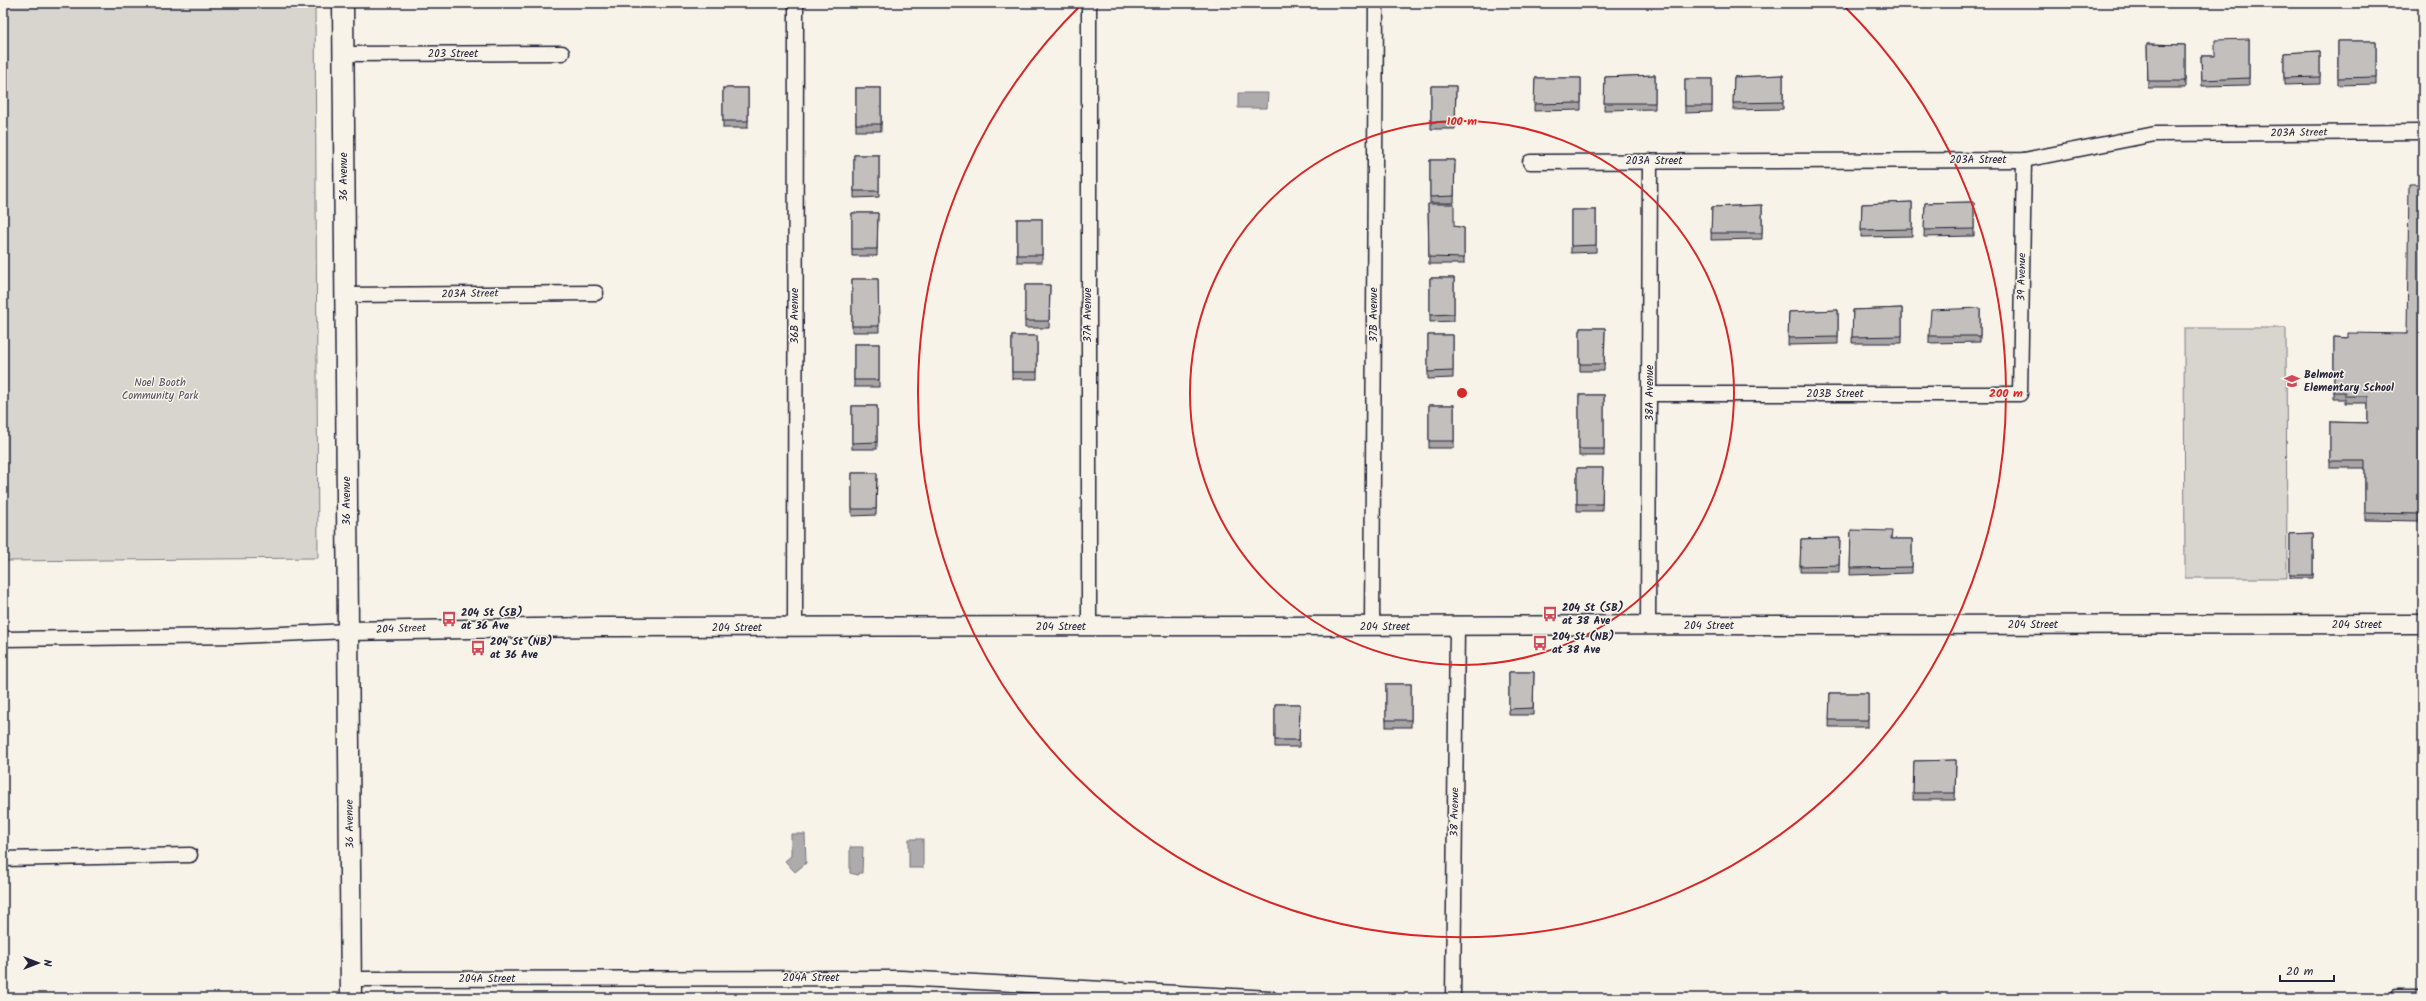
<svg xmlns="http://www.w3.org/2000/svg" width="2426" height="1001" viewBox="0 0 2426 1001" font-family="Kalam,sans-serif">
	<rect width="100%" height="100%" fill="#f7f3e8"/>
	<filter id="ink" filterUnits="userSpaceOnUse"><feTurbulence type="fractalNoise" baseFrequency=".025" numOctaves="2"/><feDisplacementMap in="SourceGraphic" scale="8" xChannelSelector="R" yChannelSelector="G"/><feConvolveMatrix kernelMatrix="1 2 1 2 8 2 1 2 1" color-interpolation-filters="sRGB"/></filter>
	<g filter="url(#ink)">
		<g fill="#d8d5cf" stroke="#7d7c85">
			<path d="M3 3H315L318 558 3 561Z"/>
			<path d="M2184 328H2286L2287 578H2185Z"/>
		</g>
		<g fill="#aeabad" stroke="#76747f">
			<path d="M1238 93H1268L1267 108H1238Z"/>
			<path d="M791 834H805L806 863 795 872 785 861 791 856Z"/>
			<rect x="909" y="839" width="14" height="29"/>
			<path d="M850 847H863L862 873H858V875L850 873Z"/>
		</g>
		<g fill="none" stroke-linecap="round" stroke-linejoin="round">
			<g stroke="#22223b" stroke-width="17">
				<g id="minor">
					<path d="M343 54 562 53"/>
					<path d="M1530 162 2024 160 2155 134 2423 132"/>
					<path d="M345 295 596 293"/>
					<path d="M1650 394H2020L2024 160"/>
					<path d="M1648 626 1650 161"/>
					<path d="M1089 627V3"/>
					<path d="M1372 627 1376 3"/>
					<path d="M795 628 796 3"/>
					<path d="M3 639 238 636 348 631"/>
					<path d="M3 859 190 855"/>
					<path d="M351 979 901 978 1270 998"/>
					<path d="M1453 998 1457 626"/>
					<path d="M2397 998H2423"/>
				</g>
			</g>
			<g stroke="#22223b" stroke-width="21">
				<path id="tertiary" d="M348 631 595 627 2423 624"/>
			</g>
			<g stroke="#22223b" stroke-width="23">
				<path id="secondary" d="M343 3 351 998"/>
			</g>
			<use href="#minor" stroke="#f7f3e8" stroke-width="14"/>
			<use href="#tertiary" stroke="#f7f3e8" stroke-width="18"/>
			<use href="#secondary" stroke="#f7f3e8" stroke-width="20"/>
		</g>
		<g fill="#a7a4a3" stroke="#22223b">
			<path d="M2249 39V85L2202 86 2201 56H2215Z"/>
			<path d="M2338 41H2376V84L2338 85Z"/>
			<path d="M2147 44 2185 45V88H2148Z"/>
			<path d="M2320 51V84L2284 85V53Z"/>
			<path d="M1655 75V109L1604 110 1605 77Z"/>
			<path d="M1783 75V109L1733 110 1734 77Z"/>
			<path d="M1535 78H1581V110L1534 111Z"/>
			<path d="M1685 79H1712V112L1685 113Z"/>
			<path d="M1431 86H1456L1455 129H1431Z"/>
			<rect x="723" y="88" width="25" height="40"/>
			<rect x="856" y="88" width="25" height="43"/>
			<path d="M854 155H879V197L854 198Z"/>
			<path d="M1430 160H1455L1454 203H1430Z"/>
			<path d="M2423 184V465H2422L2421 521 2365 520V468H2330V422L2368 423V403H2345V399H2334V337L2348 338 2407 334Z"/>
			<path d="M1912 202V236L1861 237 1862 204Z"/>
			<path d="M1974 202V236L1924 237 1925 203Z"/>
			<path d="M1428 204 1454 226 1464 228V264H1429Z"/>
			<path d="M1762 205V239L1711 240 1712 207Z"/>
			<path d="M1571 210H1596V252L1571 253Z"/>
			<path d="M852 213H878L877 256H852Z"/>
			<rect x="1017" y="219" width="25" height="43"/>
			<path d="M1430 278H1454V321L1430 322Z"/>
			<path d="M852 279H878L879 332H852Z"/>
			<path d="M1025 285H1050L1049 328H1025Z"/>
			<path d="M1902 308V343H1852L1853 310Z"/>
			<path d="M1980 308V342L1929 343V336Z"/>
			<path d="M1838 310V344L1788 345 1789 312Z"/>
			<path d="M1580 328H1605L1604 371H1580Z"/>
			<path d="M1428 335H1453V378L1428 379Z"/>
			<rect x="1012" y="336" width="25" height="43"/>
			<rect x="854" y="344" width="25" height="43"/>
			<rect x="1579" y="395" width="25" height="61"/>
			<rect x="1429" y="405" width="25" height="43"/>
			<rect x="852" y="406" width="25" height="43"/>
			<path d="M1577 468H1603L1602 511H1577Z"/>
			<path d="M852 473H877L876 515 852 516Z"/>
			<path d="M1851 530 1891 539H1912V573L1850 575Z"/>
			<path d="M2313 533V578H2290V534Z"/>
			<path d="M1840 538 1839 572H1800L1801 539Z"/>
			<path d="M1509 672H1534L1533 715H1509Z"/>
			<rect x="1386" y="684" width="25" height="43"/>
			<path d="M1830 693H1868V727H1829Z"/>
			<path d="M1275 704H1300L1299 747H1275Z"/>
			<path d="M1956 760 1955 800H1913L1914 761Z"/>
		</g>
		<g fill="#c2bfbd" stroke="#22223b">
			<path d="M2249 39V78L2202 80 2201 56H2215V40Z"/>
			<path d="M2338 41H2376V77L2338 78Z"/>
			<path d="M2147 44 2185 45V81H2148Z"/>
			<path d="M2320 51V77L2284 78V53Z"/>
			<path d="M1655 75V103H1604L1605 77Z"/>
			<path d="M1783 75V102L1733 103 1734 77Z"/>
			<path d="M1535 78H1581V103L1534 104Z"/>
			<rect x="1685" y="79" width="27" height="27"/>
			<path d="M1431 86H1456L1455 122H1431Z"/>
			<rect x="723" y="88" width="25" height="33"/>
			<rect x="856" y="88" width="25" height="36"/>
			<rect x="854" y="155" width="25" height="36"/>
			<path d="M1430 160H1455L1454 196 1430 197Z"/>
			<path d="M2409 184H2423V459H2422L2421 514 2365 513V461H2330V422L2368 423V396H2345V392H2334V337L2348 338V333L2407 334Z"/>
			<path d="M1912 202V229L1861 230 1862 204Z"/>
			<path d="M1974 202V229L1924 230 1925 203Z"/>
			<path d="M1428 204H1454V226L1464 228V258L1429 257Z"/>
			<path d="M1762 205V233H1711L1712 207Z"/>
			<path d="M1571 210H1596V245L1571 246Z"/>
			<path d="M852 213H878L877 249H852Z"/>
			<rect x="1017" y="219" width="25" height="36"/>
			<path d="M1430 278H1454V314L1430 315Z"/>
			<path d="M852 279H878L879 326H852Z"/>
			<path d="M1025 285H1050L1049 321H1025Z"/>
			<path d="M1902 308V336L1852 337 1853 310Z"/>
			<path d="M1980 308V336H1929L1931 310Z"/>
			<path d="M1838 310V337L1788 338 1789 312Z"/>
			<path d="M1580 328H1605L1604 364H1580Z"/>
			<path d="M1428 335H1453V371L1428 372Z"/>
			<rect x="1012" y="336" width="25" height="36"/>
			<rect x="854" y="344" width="25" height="36"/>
			<rect x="1579" y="395" width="25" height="54"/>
			<rect x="1429" y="405" width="25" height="36"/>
			<path d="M852 406H877V442L852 443Z"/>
			<path d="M1577 468H1603L1602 504H1577Z"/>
			<path d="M852 473H877L876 509H852Z"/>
			<path d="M1851 530 1892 531 1891 539H1912V567L1850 568Z"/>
			<path d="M2313 533V575H2290V534Z"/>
			<path d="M1840 538 1839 565 1800 566 1801 539Z"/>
			<path d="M1509 672H1534L1533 708 1509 709Z"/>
			<rect x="1386" y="684" width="25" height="36"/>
			<path d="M1830 693H1868V720H1829Z"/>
			<path d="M1275 704H1300L1299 740H1275Z"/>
			<path d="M1956 760 1955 793H1913L1914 761Z"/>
		</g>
	</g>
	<g fill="none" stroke="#d62828" stroke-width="2">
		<circle cx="1462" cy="393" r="272"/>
		<path d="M1843 5A544 544 0 1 1 1081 5"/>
	</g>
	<defs>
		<g id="school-bare" transform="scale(1.2)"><path d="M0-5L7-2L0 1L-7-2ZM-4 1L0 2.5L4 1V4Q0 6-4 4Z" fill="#d1495b" stroke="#f7f3e8" stroke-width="2.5" paint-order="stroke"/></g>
		<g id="bus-bare" transform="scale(1.2)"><path d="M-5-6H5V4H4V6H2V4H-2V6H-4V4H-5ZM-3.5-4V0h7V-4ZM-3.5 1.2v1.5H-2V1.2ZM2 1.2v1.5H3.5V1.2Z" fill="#d1495b" stroke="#f7f3e8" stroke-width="2.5" paint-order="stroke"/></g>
	</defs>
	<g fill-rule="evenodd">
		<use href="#school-bare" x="2292" y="381"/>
		<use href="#bus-bare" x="1550" y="614"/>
		<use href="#bus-bare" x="449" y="619"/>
		<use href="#bus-bare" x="1540" y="643"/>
		<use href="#bus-bare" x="478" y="648"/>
	</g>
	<g text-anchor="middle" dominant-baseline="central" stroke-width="3" stroke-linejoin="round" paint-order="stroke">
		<g font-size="11" fill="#22223b" stroke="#f7f3e8">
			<text x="453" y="54">203 Street</text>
			<text transform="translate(2299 133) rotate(-1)">203A Street</text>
			<text x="1978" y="160">203A Street</text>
			<text x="1654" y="161">203A Street</text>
			<text transform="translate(344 177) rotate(-90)">36 Avenue</text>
			<text transform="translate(2022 277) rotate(-89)">39 Avenue</text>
			<text transform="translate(470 294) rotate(-1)">203A Street</text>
			<text transform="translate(1088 315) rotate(-90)">37A Avenue</text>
			<text transform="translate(1374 315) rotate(-90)">37B Avenue</text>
			<text transform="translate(795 316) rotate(-90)">36B Avenue</text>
			<text transform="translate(1650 393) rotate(-90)">38A Avenue</text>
			<text x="1835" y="394">203B Street</text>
			<text transform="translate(347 501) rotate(-90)">36 Avenue</text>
			<text x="2033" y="625">204 Street</text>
			<text x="2357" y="625">204 Street</text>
			<text x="1709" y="626">204 Street</text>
			<text x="1061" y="627">204 Street</text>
			<text x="1385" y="627">204 Street</text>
			<text x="737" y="628">204 Street</text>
			<text transform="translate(401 629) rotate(-2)">204 Street</text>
			<text transform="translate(1455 812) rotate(-89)">38 Avenue</text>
			<text transform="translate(350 824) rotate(-91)">36 Avenue</text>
			<text x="811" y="978">204A Street</text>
			<text x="487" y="979">204A Street</text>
		</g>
		<g font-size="11" font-weight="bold" fill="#22223b" stroke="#f7f3e8" text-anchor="start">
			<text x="2304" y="375">Belmont<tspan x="2304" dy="13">Elementary School</tspan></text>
			<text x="1562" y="608">204 St (SB)<tspan x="1562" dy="13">at 38 Ave</tspan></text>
			<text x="461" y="613">204 St (SB)<tspan x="461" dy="13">at 36 Ave</tspan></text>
			<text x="1552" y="637">204 St (NB)<tspan x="1552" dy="13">at 38 Ave</tspan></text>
			<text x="490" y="642">204 St (NB)<tspan x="490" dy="13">at 36 Ave</tspan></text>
		</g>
		<g font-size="11" fill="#504f60" stroke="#f7f3e8">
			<text x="160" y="383">Noel Booth<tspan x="160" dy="13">Community Park</tspan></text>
		</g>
	</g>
	<circle cx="1462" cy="393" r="6" fill="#d62828" stroke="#f7f3e8" stroke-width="2"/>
	<g font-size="12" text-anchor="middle" font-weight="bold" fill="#d62828" stroke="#f7f3e8" stroke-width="3" stroke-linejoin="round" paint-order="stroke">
		<text x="1462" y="125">100 m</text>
		<text x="2006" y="397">200 m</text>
	</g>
	<rect width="2426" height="1001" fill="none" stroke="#f7f3e8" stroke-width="16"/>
	<rect x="8" y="8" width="2410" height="985" fill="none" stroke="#22223b" stroke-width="1.5" filter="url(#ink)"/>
	<g transform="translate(38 963) rotate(90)" stroke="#f7f3e8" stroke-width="3" paint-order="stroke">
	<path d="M0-3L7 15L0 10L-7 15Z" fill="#22223b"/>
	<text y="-6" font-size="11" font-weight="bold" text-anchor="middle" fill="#22223b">N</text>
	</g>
	<path d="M2280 975v6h54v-6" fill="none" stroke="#22223b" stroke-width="2"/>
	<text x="2286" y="975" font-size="12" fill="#22223b" stroke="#f7f3e8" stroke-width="3" paint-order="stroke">20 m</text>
</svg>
